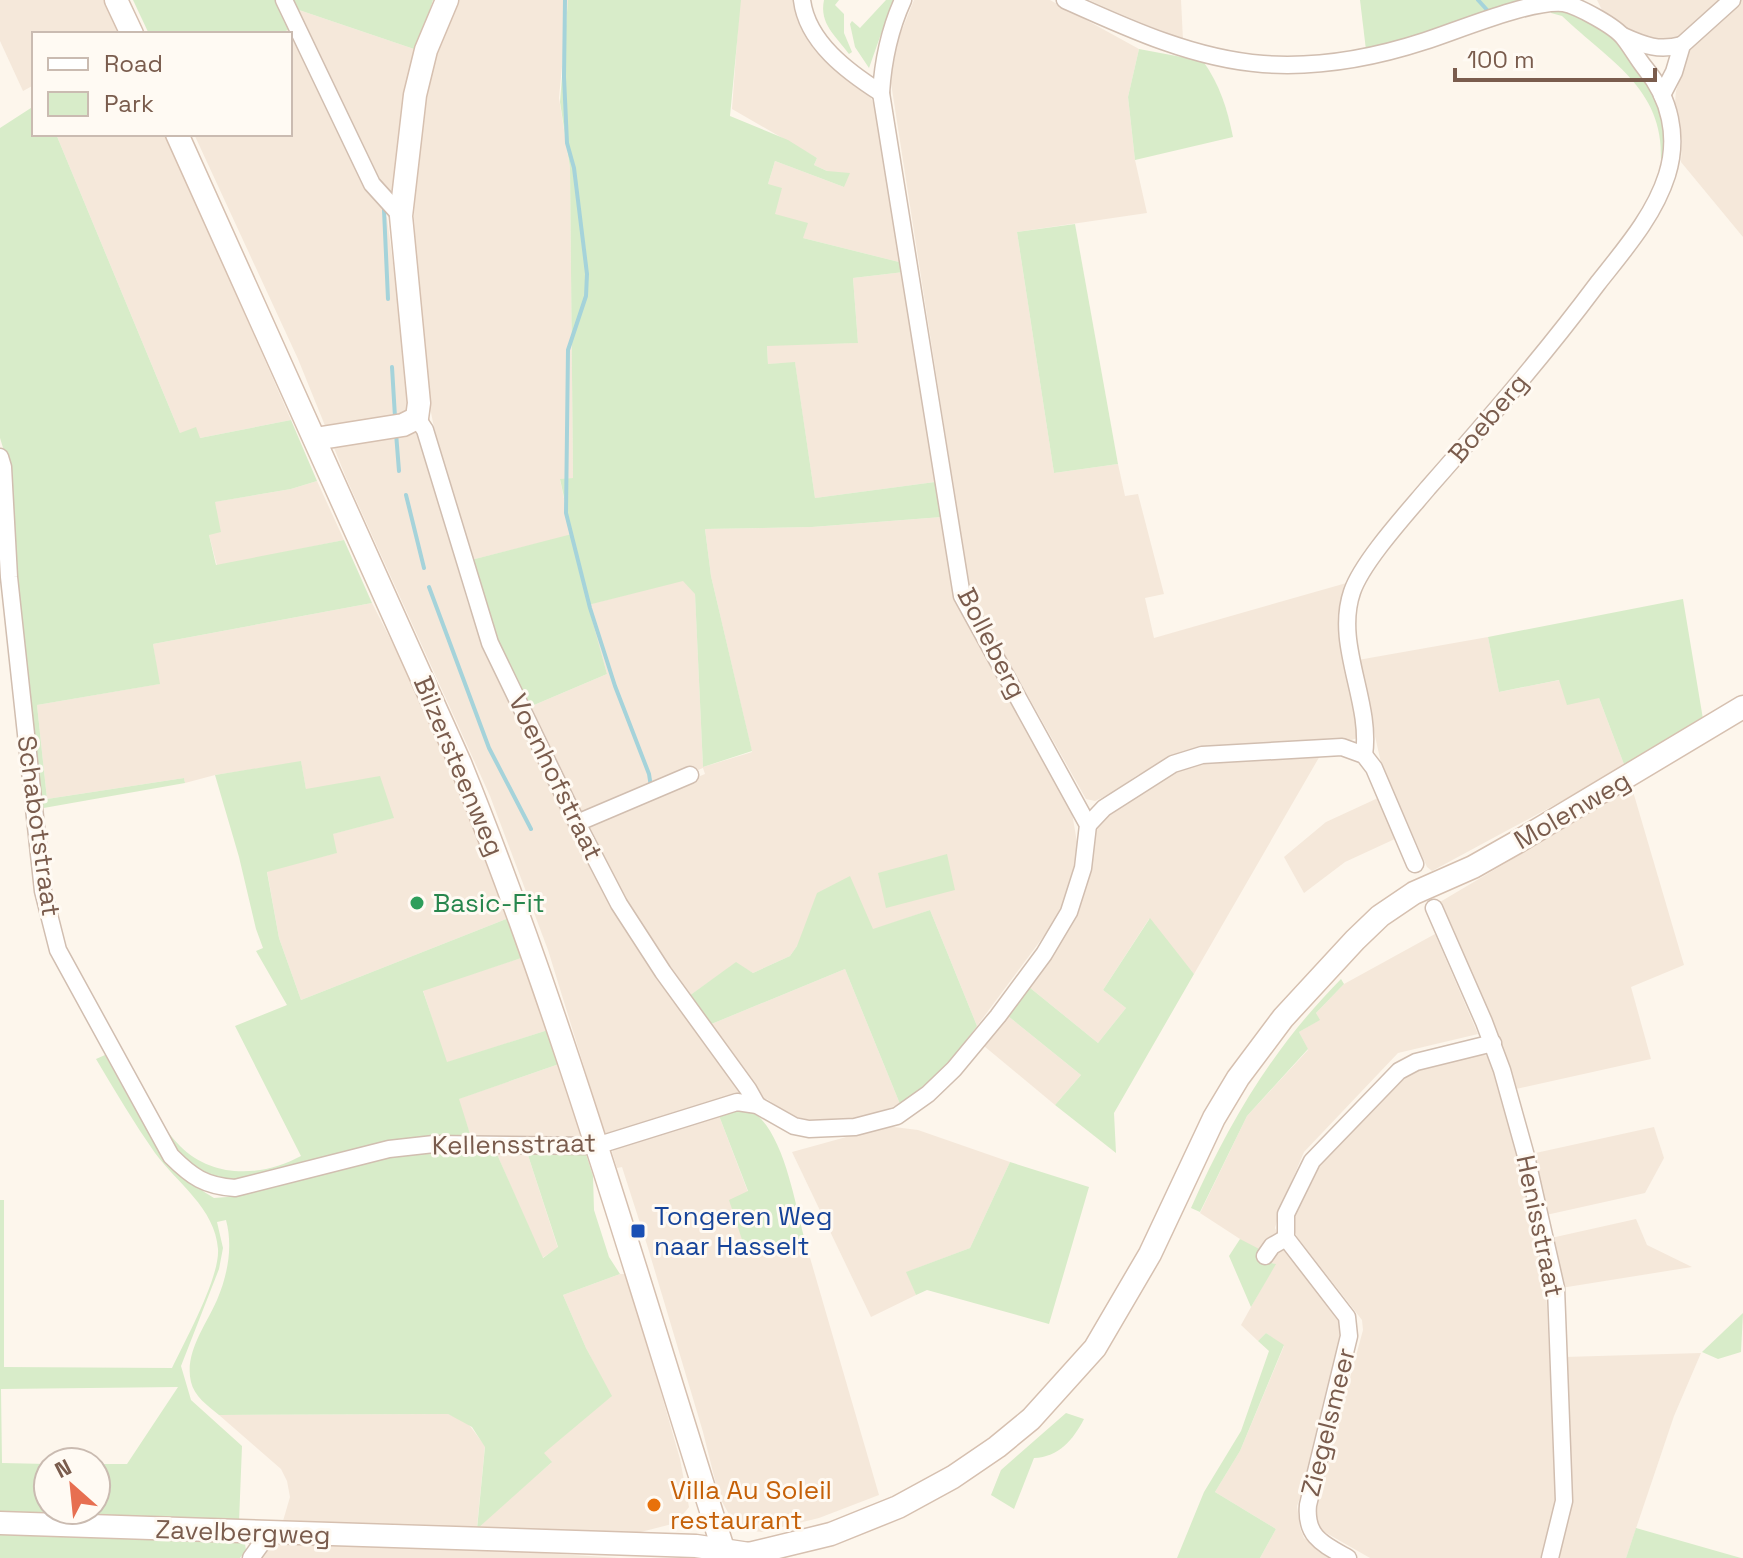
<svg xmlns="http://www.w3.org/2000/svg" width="1743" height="1558" viewBox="0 0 1743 1558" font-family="'Space Grotesk',sans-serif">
	<rect width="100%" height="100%" fill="#fdf6ec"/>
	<g fill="#f5e8da">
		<path d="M0 0H106L122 34H34V85L23 91 0 41Z"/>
		<path d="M458 0H568V3L559 98 570 168 573 478 560 480 572 535 471 560 439 452 426 388 419 330 414 217 415 177 422 102 445 23Z"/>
		<path d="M740 0H797L831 61 871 98 878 113 903 263 803 238 774 214 768 184 775 161 844 187 827 171 814 165 817 158 732 109Z"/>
		<path d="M914 0H1050L1139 49 1128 97 1135 160 1147 213 1017 232 1054 473 1118 464 1125 496 1138 494 1164 594 1145 598 1154 638 1350 582 1361 737 1351 740 1171 758 1136 776 1112 793 1095 801 1086 799 970 593 891 83 892 62 899 37Z"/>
		<path d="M1089 0H1181L1183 40 1111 10Z"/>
		<path d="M1597 0H1723L1684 35 1672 41 1648 39 1605 16Z"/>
		<path d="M1741 0H1743V237L1681 162 1682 140 1674 115 1676 91 1690 47Z"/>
		<path d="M296 9 417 50 392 202 382 191Z"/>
		<path d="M292 28 387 218 413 414 468 604 500 679 677 1001 741 1094 605 1135 548 950 490 796 347 480 298 359 194 134H290V34H279Z"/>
		<path d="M56 134H166L291 420 200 438 180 433Z"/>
		<path d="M904 272 935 482 815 498 795 363 768 364 767 345 858 343 853 278Z"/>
		<path d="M317 481 344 540 217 566 209 535 214 502 291 489Z"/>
		<path d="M942 517 956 596 1072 813 1078 848 1071 885 1058 917 977 1026 930 910 873 930 797 946 790 956 753 973 736 963 689 996 631 915 585 823 705 774 703 768 583 817 527 708 607 674 587 605 683 580 695 593 703 767 752 752 711 576 705 529 812 527Z"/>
		<path d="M372 603 428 713 511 917 301 1000 279 938 267 871 336 853 332 834 393 818 306 789 301 762 215 775 185 783 184 778 47 799 37 705 159 684 153 644Z"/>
		<path d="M1488 637 1499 692 1560 680 1599 698 1625 767 1432 871 1427 867 1381 763 1358 660Z"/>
		<path d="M1321 754 1194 974 1149 919 1103 990 1126 1008 1098 1043 1029 987 1061 941 1081 900 1089 871 1094 835 1099 825 1111 810 1138 790 1192 764Z"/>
		<path d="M1632 788 1684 965 1631 987 1651 1059 1516 1089 1502 1044 1440 902Z"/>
		<path d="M1378 798 1397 838 1345 862 1304 893 1284 857 1326 822Z"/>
		<path d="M1435 934 1478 1034 1398 1053 1304 1152 1281 1207 1275 1228 1286 1252 1341 1318 1342 1332 1306 1481 1297 1506 1300 1528 1304 1538 1336 1558H1260L1276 1529 1215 1492 1240 1451 1284 1346 1266 1333 1258 1341 1241 1325 1275 1264 1267 1262 1240 1239 1200 1213 1247 1116 1308 1050 1299 1032 1319 1020 1316 1013 1344 984Z"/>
		<path d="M524 957 548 1030 446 1063 423 990Z"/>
		<path d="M845 969 900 1104 861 1119 820 1122 792 1116 767 1099H762L709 1025Z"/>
		<path d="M1008 1016 1081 1075 1055 1105 984 1046Z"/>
		<path d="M1479 1053 1493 1058 1545 1266 1556 1503 1541 1558H1370L1321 1530 1314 1510 1363 1330 1362 1320 1297 1237 1293 1227V1219L1318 1167 1411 1071Z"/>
		<path d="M559 1064 582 1140 471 1137 458 1099Z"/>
		<path d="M718 1113 748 1192V1258L804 1237 879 1495 819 1518 762 1532 737 1529 719 1496 703 1432 648 1248 622 1167 617 1168 612 1152 615 1148Z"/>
		<path d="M886 1126 918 1130 1010 1162 970 1248 907 1272 916 1295 871 1317 792 1152Z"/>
		<path d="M1654 1127 1664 1158 1645 1193 1546 1215 1531 1154Z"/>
		<path d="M526 1149 558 1248 542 1258 496 1152Z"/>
		<path d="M1636 1219 1647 1245 1692 1267 1561 1288 1551 1238Z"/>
		<path d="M620 1274H627L680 1459 689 1507 676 1523 633 1534 283 1521 290 1497 287 1481 281 1469 219 1415 448 1414 467 1422 485 1446 477 1527 551 1463 543 1453 611 1396 586 1348 563 1295Z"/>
		<path d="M1701 1353 1674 1416 1626 1558H1556L1564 1357Z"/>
		<path d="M272 1541 421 1545 619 1558H255Z"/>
	</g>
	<g fill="#d8ecc9" fill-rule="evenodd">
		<path d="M133 0H279L292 28 279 34H149Z"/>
		<path d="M291 0H433L417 50 296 9Z"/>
		<path d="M568 0H741L730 116 788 140 817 158 814 165 827 171 850 173 844 187 775 161 768 184 782 188 775 214 808 223 803 238 903 263 904 272 853 278 858 343 767 346 768 364 795 362 815 498 935 482 942 517 812 527 705 529 711 576 752 751 703 767 695 594 683 581 588 605 607 674 527 708 505 659 471 560 572 534 560 479 573 478 570 168 560 102Z"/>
		<path d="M824 0H839L835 5 844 14V33L852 52 849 54C836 36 819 24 824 0Z"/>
		<path d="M886 0H893L869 68 855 47 850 24 852 21 860 28Z"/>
		<path d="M1360 0H1535L1434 32 1366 50Z"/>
		<path d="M1552 6 1560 7 1615 37 1648 80 1663 109 1666 161 1661 160C1664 88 1608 60 1562 16L1551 13Z"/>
		<path d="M1139 49 1203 61C1220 85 1227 108 1233 137L1135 160 1128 97Z"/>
		<path d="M34 106V134H56L180 433 196 427 200 438 291 420 317 481 291 489 215 502 221 532 209 535 216 565 344 540 372 603 153 644 160 684 37 705 47 799 184 778 185 783 38 809 23 669 8 464 0 438V128Z"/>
		<path d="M1075 224 1118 464 1054 473 1017 232Z"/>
		<path d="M1683 599 1703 719 1625 767 1599 698 1567 705 1559 680 1499 692 1488 637Z"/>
		<path d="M301 761 306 789 380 776 394 818 333 834 337 853 267 872 279 938 301 1000 511 917 524 957 423 991 447 1062 548 1030 559 1064 459 1099 471 1137 246 1184 188 1171 150 1105C159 1119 168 1134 180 1146 213 1179 262 1177 301 1156L235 1026 287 1005 256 951 263 948 256 929 239 857 215 775Z"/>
		<path d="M947 854 955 890 886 908 878 873Z"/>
		<path d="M850 876 873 929 930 910 977 1026C952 1060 935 1079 900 1104L845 969 709 1025 689 996 736 962 753 973 790 956 797 946 817 893Z"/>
		<path d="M1150 918 1194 974 1114 1113 1116 1153 1055 1105 1081 1075 1008 1016 1029 987 1098 1043 1126 1008 1103 990Z"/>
		<path d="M1341 979 1344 984 1316 1013 1320 1020 1299 1032 1308 1049 1247 1116 1200 1212 1191 1208C1230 1120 1273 1048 1341 979Z"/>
		<path d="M105 1055C134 1105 161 1168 214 1198L227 1197 420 1150 496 1152 543 1258 558 1247 526 1149 585 1151 593 1176 594 1210 609 1257 620 1274 563 1295 586 1348 612 1396 544 1453 552 1462 477 1529 485 1447 472 1427 448 1414 219 1415C208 1406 194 1396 191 1382 184 1353 206 1325 217 1300 228 1274 233 1246 226 1220L217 1222 223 1248 219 1269 181 1366 191 1400 242 1446 239 1522 0 1511V1200H4V1367L172 1368C185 1341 220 1277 218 1249 215 1208 177 1183 155 1153 134 1123 115 1091 96 1059ZM178 1387 127 1464H96V1510H48V1464L2 1463 1 1389Z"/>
		<path d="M734 1109C743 1110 752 1111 759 1117 785 1142 795 1203 804 1237L748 1258 729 1200 748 1191 718 1113Z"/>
		<path d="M1010 1162 1089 1187 1049 1324 927 1290 916 1295 906 1272 970 1248Z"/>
		<path d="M1240 1239 1263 1251 1267 1262 1276 1264 1251 1307 1229 1256Z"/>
		<path d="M1743 1313 1741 1352 1718 1359 1702 1352Z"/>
		<path d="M1266 1333 1284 1345 1240 1451 1215 1492 1276 1529 1260 1558H1177L1204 1492 1241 1431 1269 1351 1258 1341Z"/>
		<path d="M1066 1413 1084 1419C1073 1440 1059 1457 1034 1458L1014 1509 991 1495 1001 1470Z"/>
		<path d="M1636 1528 1741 1558H1626Z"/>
		<path d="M0 1533 239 1542 245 1544 246 1550 240 1558H0Z"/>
	</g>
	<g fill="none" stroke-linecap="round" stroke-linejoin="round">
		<g stroke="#a5d3da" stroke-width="4">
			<path d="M565 0 564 77 567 143 574 168 587 274 586 296 568 350 566 513 590 608 615 686 649 774 651 787"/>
			<path d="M1478 0 1488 11"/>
			<path d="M384 210 388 299"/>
			<path d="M392 367 395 417"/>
			<path d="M396 433 399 471"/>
			<path d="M406 495 424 568"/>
			<path d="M429 587 489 748 531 829"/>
		</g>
		<g stroke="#d1beb0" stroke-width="19">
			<g id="street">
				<path d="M284 0 372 184 401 216"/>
				<path d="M802 0C807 42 848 72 881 93"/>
				<path d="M1065 0C1127 28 1194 59 1263 64 1318 68 1373 58 1425 41 1459 30 1530 0 1563 3 1578 6 1615 26 1624 38 1632 48 1637 58 1645 68 1670 98 1679 137 1667 175 1654 216 1624 250 1598 283 1545 354 1487 421 1428 488 1407 513 1362 562 1352 592 1334 645 1372 701 1364 755"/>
				<path d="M1623 36C1645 46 1659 51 1682 45"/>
				<path d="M1662 95 1674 72 1682 45 1732 0"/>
				<path d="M417 418 425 430 490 643 577 823 619 904 663 972 748 1089 757 1105"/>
				<path d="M0 457 3 467 9 577 43 891 58 950 171 1156C192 1177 205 1186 235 1188L389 1149 434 1144 596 1146 737 1102 757 1105 794 1126 809 1129 855 1127 897 1116 928 1094 954 1069 998 1016 1044 954 1069 912 1083 868 1088 825 962 596 881 93C883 60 889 31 903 0"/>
				<path d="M577 823 690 775"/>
				<path d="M1088 825 1104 808 1173 764 1202 755 1342 747 1364 755 1374 768 1415 864"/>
				<path d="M1434 908 1484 1022 1502 1070 1526 1156 1556 1288 1564 1501 1550 1558"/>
				<path d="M1265 1256 1272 1246 1286 1238"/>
				<path d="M251 1558 269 1533"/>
				<path d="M1348 1558C1323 1544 1305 1537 1308 1505L1349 1336 1347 1317 1286 1238V1214L1312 1161 1399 1071 1416 1062 1493 1043"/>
			</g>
		</g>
		<g stroke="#d6c0b0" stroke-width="25">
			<g id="secondary">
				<path d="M116 0 132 34"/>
				<path d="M177 134 460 763C565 1022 641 1292 726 1558"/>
				<path d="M315 439 403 425 417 418 419 403 401 216 415 95 426 50 447 0"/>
				<path d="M0 1523 696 1546 749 1554 831 1534 898 1507 953 1477 997 1447 1031 1419 1095 1348 1150 1254 1214 1118 1238 1078 1283 1018 1355 940 1380 916 1414 893 1473 867 1519 841 1743 707"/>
			</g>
		</g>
		<use href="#street" stroke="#fff" stroke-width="16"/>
		<use href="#secondary" stroke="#fff" stroke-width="22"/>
	</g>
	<circle fill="#2e9e5b" stroke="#fffaf3" stroke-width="3" cx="417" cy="903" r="8"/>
	<rect fill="#1a4fb4" stroke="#fffaf3" stroke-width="3" x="630" y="1223" width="16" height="16" rx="4"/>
	<circle fill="#e8710a" stroke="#fffaf3" stroke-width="3" cx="654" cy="1505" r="8"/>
	<g text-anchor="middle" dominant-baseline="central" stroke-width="6" stroke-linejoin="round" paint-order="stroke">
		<g font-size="26" fill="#7a5c4d" stroke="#fffaf3">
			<text transform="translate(1488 418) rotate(-50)">Boeberg</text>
			<text transform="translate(992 643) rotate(63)">Bolleberg</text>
			<text transform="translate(459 766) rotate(67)">Bilzersteenweg</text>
			<text transform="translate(556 777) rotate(64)">Voenhofstraat</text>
			<text transform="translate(1572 810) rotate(-30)">Molenweg</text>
			<text transform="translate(39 826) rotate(82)">Schabotstraat</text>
			<text transform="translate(514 1144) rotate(-1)">Kellensstraat</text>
			<text transform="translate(1540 1226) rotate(78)">Henisstraat</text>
			<text transform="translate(1328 1422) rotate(-76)">Ziegelsmeer</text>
			<text transform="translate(243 1532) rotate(2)">Zavelbergweg</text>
		</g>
		<g font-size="26" fill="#27864d" stroke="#fffaf3" text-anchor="start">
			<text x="433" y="903">Basic-Fit</text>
		</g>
		<g font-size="26" fill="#164399" stroke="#fffaf3" text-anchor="start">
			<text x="654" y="1216">Tongeren Weg<tspan x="654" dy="30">naar Hasselt</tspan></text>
		</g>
		<g font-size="26" fill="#c56008" stroke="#fffaf3" text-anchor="start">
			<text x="670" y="1490">Villa Au Soleil<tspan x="670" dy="30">restaurant</tspan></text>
		</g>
	</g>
	<rect x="32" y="32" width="260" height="104" fill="#fffaf3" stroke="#cabbb1" stroke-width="2"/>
	<rect x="48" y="58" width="40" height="12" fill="#ffffff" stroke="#cabbb1" stroke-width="2"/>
	<text x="104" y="72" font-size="24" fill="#7a5c4d">Road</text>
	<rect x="48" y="92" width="40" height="24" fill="#d8ecc9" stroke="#cabbb1" stroke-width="2"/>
	<text x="104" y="112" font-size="24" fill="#7a5c4d">Park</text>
	<g transform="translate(72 1486) rotate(333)"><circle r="38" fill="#fffaf3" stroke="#cabbb1" stroke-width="2"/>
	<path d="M0-6L14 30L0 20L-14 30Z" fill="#e76f51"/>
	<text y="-12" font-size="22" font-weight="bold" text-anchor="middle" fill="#7a5c4d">N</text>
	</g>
	<path d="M1455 68v12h200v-12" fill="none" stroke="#7a5c4d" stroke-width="4"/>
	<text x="1467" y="68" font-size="24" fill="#7a5c4d" stroke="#fffaf3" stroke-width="6" paint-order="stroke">100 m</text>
</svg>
